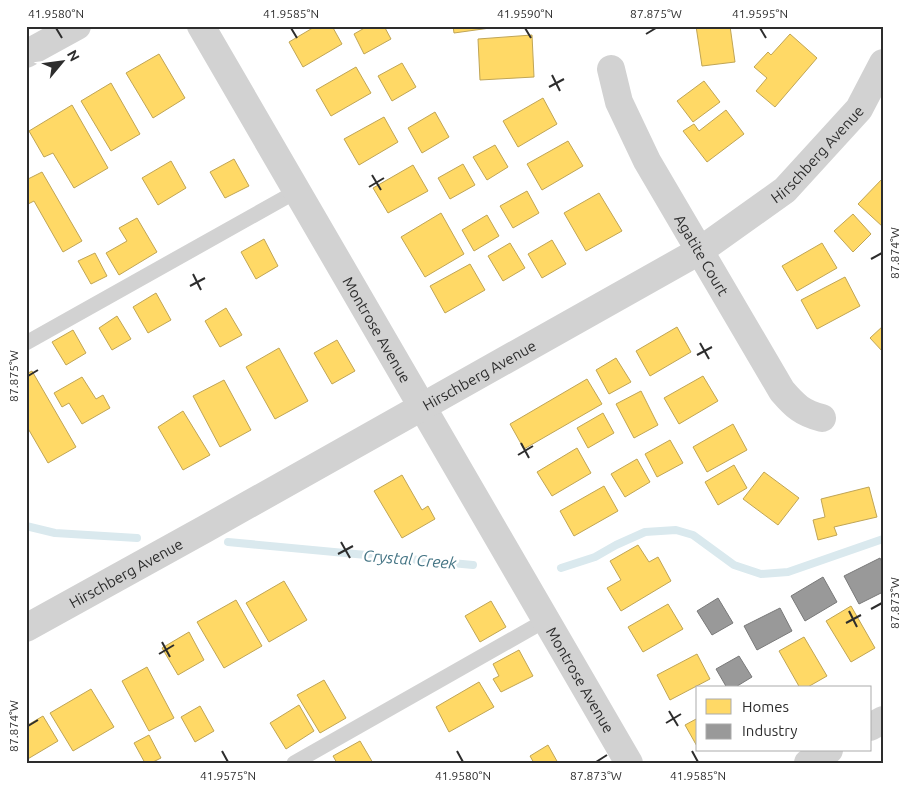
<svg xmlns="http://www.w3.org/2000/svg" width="909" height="789" viewBox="0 0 909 789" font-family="Ubuntu,sans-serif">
	<rect width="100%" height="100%" fill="#fff"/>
	<g fill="#ffd966" stroke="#c0a555">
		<path d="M316 26H332L342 44 303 67 289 42Z"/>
		<path d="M368 26H384L391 39 364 54 354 34Z"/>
		<path d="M453 26H490V28L454 33Z"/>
		<path d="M696 26H730L735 62 702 66Z"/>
		<path d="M790 34 817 58 775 107 756 91 767 78 754 67 768 52 771 55Z"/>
		<path d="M532 35 534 77 480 80 478 39Z"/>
		<path d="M159 54 185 98 153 118 126 73Z"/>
		<path d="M402 63 416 87 392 101 378 76Z"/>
		<path d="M356 67 371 93 331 116 316 90Z"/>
		<path d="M704 81 720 102 693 122 677 101Z"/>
		<path d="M111 83 140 134 111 151 81 101Z"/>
		<path d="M543 98 557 124 518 147 503 121Z"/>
		<path d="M72 105 108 168 74 188 53 153 44 157 29 131Z"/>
		<path d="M726 110 744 134 707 162 683 131 694 124 699 131Z"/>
		<path d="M435 112 449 137 422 153 408 128Z"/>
		<path d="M384 117 398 142 359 165 344 139Z"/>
		<path d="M568 141 583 166 542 190 527 164Z"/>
		<path d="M495 145 508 167 487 180 473 157Z"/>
		<path d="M234 159 249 186 225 198 210 172Z"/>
		<path d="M171 161 186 188 158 205 142 178Z"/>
		<path d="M463 164 475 185 450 199 438 178Z"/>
		<path d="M413 165 428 191 388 213 373 188Z"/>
		<path d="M42 172 82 241 63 252 34 201 26 205V180Z"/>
		<path d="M883 178V227L858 204Z"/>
		<path d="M527 191 539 213 513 228 500 206Z"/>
		<path d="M599 193 622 231 586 251 564 213Z"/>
		<path d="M441 213 464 254 425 277 401 237Z"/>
		<path d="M853 214 871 234 853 252 834 231Z"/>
		<path d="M487 215 499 236 474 251 462 230Z"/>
		<path d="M137 218 157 252 119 275 106 253 127 241 119 228Z"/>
		<path d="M264 239 278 266 256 279 241 252Z"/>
		<path d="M552 240 566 264 542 278 528 254Z"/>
		<path d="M510 243 525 268 503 281 488 256Z"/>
		<path d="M822 243 837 268 797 291 782 266Z"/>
		<path d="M95 253 107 276 91 284 78 261Z"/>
		<path d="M470 264 485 290 445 313 430 286Z"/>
		<path d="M845 277 860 306 817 329 801 300Z"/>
		<path d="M156 293 171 320 148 333 133 307Z"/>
		<path d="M226 308 242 335 220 347 205 321Z"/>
		<path d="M117 316 131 339 112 350 99 328Z"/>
		<path d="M883 326V352L870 338Z"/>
		<path d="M677 327 691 352 650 376 636 351Z"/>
		<path d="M73 330 86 353 66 365 52 342Z"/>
		<path d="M337 340 355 371 332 384 314 353Z"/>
		<path d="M279 348 308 401 275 419 246 367Z"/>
		<path d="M616 358 631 382 609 394 596 370Z"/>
		<path d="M32 371 76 447 48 463 26 425V374Z"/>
		<path d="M703 376 718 401 679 424 664 398Z"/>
		<path d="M82 377 96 399 103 395 110 408 82 424 69 403 62 407 54 393Z"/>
		<path d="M587 379 602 404 524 449 510 424Z"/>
		<path d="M224 380 251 430 220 447 193 396Z"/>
		<path d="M641 391 658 425 634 438 616 404Z"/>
		<path d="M183 411 210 455 183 470 158 427Z"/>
		<path d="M603 413 614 433 588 448 577 428Z"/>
		<path d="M733 424 747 450 707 472 693 447Z"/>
		<path d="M670 440 683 463 657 477 645 454Z"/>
		<path d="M577 448 591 473 552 496 537 472Z"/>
		<path d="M637 459 650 482 625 497 611 474Z"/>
		<path d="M734 465 747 488 718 505 705 482Z"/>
		<path d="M764 472 799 498 778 525 743 499Z"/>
		<path d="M402 475 422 510 428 506 435 519 402 538 374 491Z"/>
		<path d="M604 486 618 511 574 536 560 511Z"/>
		<path d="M869 487 877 517 834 527 837 535 818 540 813 520 825 517 821 499Z"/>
		<path d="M638 545 649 562 658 557 671 581 621 611 607 588 621 580 610 561Z"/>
		<path d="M284 581 307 620 269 642 246 603Z"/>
		<path d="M236 600 262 646 224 668 197 622Z"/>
		<path d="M491 601 506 627 480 642 465 616Z"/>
		<path d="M668 604 683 629 643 652 628 627Z"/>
		<path d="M851 606 875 648 851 662 826 621Z"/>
		<path d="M189 632 204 660 178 675 162 648Z"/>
		<path d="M804 637 827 676 806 688H800L779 651Z"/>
		<path d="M519 650 533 676 501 692 493 679 499 676 493 664Z"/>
		<path d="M697 654 710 679 670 700 657 675Z"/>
		<path d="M147 667 174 718 149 731 122 681Z"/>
		<path d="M324 680 346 718 320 733 297 695Z"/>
		<path d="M479 682 494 707 449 732 436 707Z"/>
		<path d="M91 689 114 727 73 751 50 713Z"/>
		<path d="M299 705 314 731 286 749 270 723Z"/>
		<path d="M200 706 214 731 195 742 181 717Z"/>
		<path d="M43 716 58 741 26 760V726Z"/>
		<path d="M698 718V748L685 725Z"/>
		<path d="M149 735 161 758 151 763H145L134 743Z"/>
		<path d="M360 741 373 763H337L333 756Z"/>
		<path d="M548 745 558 763H534L530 756Z"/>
	</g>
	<g fill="#999" stroke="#797979">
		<path d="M880 558 883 564V592L859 604 844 576Z"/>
		<path d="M823 577 837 602 805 621 791 596Z"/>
		<path d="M718 598 733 623 712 635 697 611Z"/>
		<path d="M780 608 792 631 757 650 744 626Z"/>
		<path d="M739 656 752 677 734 688H727L716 669Z"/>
	</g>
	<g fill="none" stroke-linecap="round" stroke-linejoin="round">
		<g stroke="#dae9ee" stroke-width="8">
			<path d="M26 526 55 533 137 538"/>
			<path d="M228 542 473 565"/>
			<path d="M561 568 595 557 616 545 645 532 676 530 693 535 734 565 761 574 788 572 883 539"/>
		</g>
		<g stroke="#d2d2d2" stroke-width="15">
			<path d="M26 343 297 191"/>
			<path d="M294 763 546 620"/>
		</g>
		<g stroke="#d2d2d2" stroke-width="28">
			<path id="s1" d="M201 26 629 763"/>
			<path d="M26 54 77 26"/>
			<path id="s2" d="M611 69 619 102 647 161 782 391C795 406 802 413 822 418"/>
			<path id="s3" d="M26 628 205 529 701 250 785 190 859 109 883 63"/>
			<path d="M870 727 883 720"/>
			<path d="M808 763 829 750"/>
		</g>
	</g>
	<path fill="none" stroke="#2d2d2d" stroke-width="2" d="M56 28 62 38M291 28 297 38M525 28 531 38M760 28 766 38M646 34 656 28M552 75 560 91M549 87 564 79M372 175 381 190M369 187 384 178M871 259 882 253M193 274 201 290M190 286 205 278M700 343 709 359M697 355 712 347M28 376 38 370M521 443 529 458M518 455 533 446M341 542 350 558M338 554 353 546M871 609 882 603M849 611 857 627M846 623 861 615M162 642 170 657M159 654 174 645M669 711 678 726M666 723 681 714M28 726 38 720M222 751 228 762M457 751 463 762M692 751 698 762M596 762 607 755"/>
	<g text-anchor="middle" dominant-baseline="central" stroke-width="5" stroke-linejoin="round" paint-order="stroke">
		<g font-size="15" fill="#2d2d2d" stroke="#fff">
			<text stroke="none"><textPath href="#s3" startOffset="925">Hirschberg Avenue</textPath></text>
			<text stroke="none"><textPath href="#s2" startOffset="208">Agatite Court</textPath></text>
			<text stroke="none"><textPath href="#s1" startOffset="351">Montrose Avenue</textPath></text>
			<text stroke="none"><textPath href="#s3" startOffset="519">Hirschberg Avenue</textPath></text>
			<text stroke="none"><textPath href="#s3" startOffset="114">Hirschberg Avenue</textPath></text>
			<text stroke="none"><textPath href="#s1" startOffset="756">Montrose Avenue</textPath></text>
		</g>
		<g font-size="16" font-style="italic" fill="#457585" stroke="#fff">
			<text transform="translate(410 559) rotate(5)">Crystal Creek</text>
		</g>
	</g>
	<rect width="909" height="789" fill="none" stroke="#ffffff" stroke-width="55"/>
	<rect x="696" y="686" width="175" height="65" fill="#ffffff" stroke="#ababab"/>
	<rect x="706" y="699" width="25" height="15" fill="#ffd966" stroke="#ababab"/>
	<text x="742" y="712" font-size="15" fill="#2d2d2d">Homes</text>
	<rect x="706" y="724" width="25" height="15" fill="#999999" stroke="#ababab"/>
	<text x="742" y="736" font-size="15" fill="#2d2d2d">Industry</text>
	<g transform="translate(62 62) rotate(61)" stroke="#ffffff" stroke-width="4" paint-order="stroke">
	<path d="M0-4L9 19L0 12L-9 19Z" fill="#2d2d2d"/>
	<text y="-8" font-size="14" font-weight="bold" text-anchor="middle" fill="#2d2d2d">N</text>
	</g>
	<rect x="28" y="28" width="854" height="734" fill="none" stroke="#2d2d2d" stroke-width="2"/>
	<g font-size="12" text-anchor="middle" fill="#2d2d2d">
		<text x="56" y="18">41.9580°N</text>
		<text x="291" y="18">41.9585°N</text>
		<text x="525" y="18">41.9590°N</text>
		<text x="656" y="18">87.875°W</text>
		<text x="760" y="18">41.9595°N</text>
		<text transform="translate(895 253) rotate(-90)" y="4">87.874°W</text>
		<text transform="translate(14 376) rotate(-90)" y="4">87.875°W</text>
		<text transform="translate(895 603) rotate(-90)" y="4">87.873°W</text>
		<text transform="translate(14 726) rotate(-90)" y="4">87.874°W</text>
		<text x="228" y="780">41.9575°N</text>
		<text x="463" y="780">41.9580°N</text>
		<text x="596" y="780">87.873°W</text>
		<text x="698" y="780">41.9585°N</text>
	</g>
</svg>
